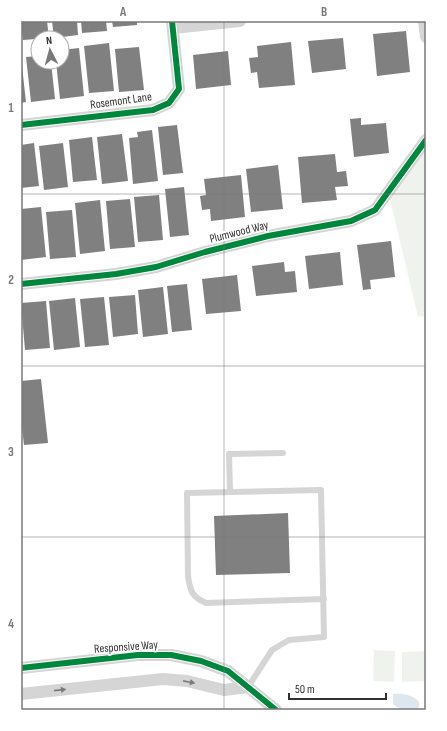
<svg xmlns="http://www.w3.org/2000/svg" width="447" height="731" viewBox="0 0 447 731" font-family="'Sofia Sans Condensed',sans-serif">
	<rect width="100%" height="100%" fill="#fff"/>
	<g fill="#f0f3ed">
		<path d="M426 150V316L418 317 388 191Z"/>
		<path d="M374 650 395 651 394 682 373 681Z"/>
		<path d="M426 651V681L402 682V652Z"/>
	</g>
	<path fill="#dee6f0" d="M393 694C402 693 414 695 419 702V707C412 713 399 710 393 704Z"/>
	<g fill="#808080">
		<path d="M21 21H47L49 38 23 40Z"/>
		<path d="M52 21H77L78 35 54 38Z"/>
		<path d="M81 21H106L107 31 82 33Z"/>
		<path d="M112 21H137V25L113 27Z"/>
		<path d="M406 31 410 72 377 76 373 34Z"/>
		<path d="M343 38 346 69 312 73 308 41Z"/>
		<path d="M291 42 295 85 259 88 257 72 251 73 249 58 258 57 257 46Z"/>
		<path d="M109 43 114 91 89 93 84 46Z"/>
		<path d="M139 47 144 90 119 92 115 49Z"/>
		<path d="M79 48 84 96 60 99 56 62H62V50Z"/>
		<path d="M228 51 231 85 196 89 193 55Z"/>
		<path d="M38 56V62H51L55 99 31 102 26 57Z"/>
		<path d="M21 66H22L26 102 21 103Z"/>
		<path d="M361 118V125L386 123 389 153 354 157 350 119Z"/>
		<path d="M177 125 183 173 163 175 158 127Z"/>
		<path d="M152 130 158 181 133 184 129 138 138 137 137 132Z"/>
		<path d="M122 134 128 181 102 184 97 137Z"/>
		<path d="M92 137 97 180 73 182 69 140Z"/>
		<path d="M34 143 39 186 21 188V145Z"/>
		<path d="M63 143 68 187 44 190 39 146Z"/>
		<path d="M335 154 337 172 346 171 348 186 335 187 337 200 302 203 298 157Z"/>
		<path d="M278 165 283 209 251 212 246 169Z"/>
		<path d="M241 175 245 217 211 221 210 209 202 210 200 196 206 195 204 179Z"/>
		<path d="M184 187 189 235 170 237 165 189Z"/>
		<path d="M159 195 163 240 138 242 134 197Z"/>
		<path d="M130 199 135 247 110 249 106 201Z"/>
		<path d="M100 200 105 251 80 254 75 203Z"/>
		<path d="M41 207 46 257 21 260V209Z"/>
		<path d="M72 210 76 257 50 259 46 212Z"/>
		<path d="M391 241 395 277 370 280 371 289 363 290 357 245Z"/>
		<path d="M340 252 343 285 309 289 305 256Z"/>
		<path d="M284 262 285 272 295 271 297 292 256 296 252 266Z"/>
		<path d="M237 275 241 311 206 314 202 279Z"/>
		<path d="M187 284 192 330 172 332 167 286Z"/>
		<path d="M163 287 168 334 143 337 138 290Z"/>
		<path d="M135 295 138 334 113 337 109 297Z"/>
		<path d="M104 297 109 345 85 347 80 299Z"/>
		<path d="M75 298 80 347 54 350 49 301Z"/>
		<path d="M46 301 50 348 25 350 21 303Z"/>
		<path d="M41 379 48 443 24 445 21 419V381Z"/>
		<path d="M288 513 290 573 216 575 214 516Z"/>
	</g>
	<g fill="none" stroke-linecap="round" stroke-linejoin="round">
		<g stroke="#d5d5d5" stroke-width="6">
			<path d="M230 492 229 454 283 453"/>
			<path d="M248 687 272 650 289 640 324 637 321 490 187 493 188 576C190 591 192 597 206 603L324 599"/>
		</g>
		<g stroke="#d5d5d5" stroke-width="12">
			<path d="M424 21 426 37"/>
			<path d="M173 28 240 21"/>
			<path d="M21 125 153 110 169 103 179 89 172 21"/>
			<path d="M21 284 116 274 156 267 205 252 268 236 351 221 375 210 426 140"/>
			<path d="M21 668 138 655H171L201 661 228 671 276 710"/>
			<path d="M21 694 163 679 187 681 224 690 248 687"/>
		</g>
		<g stroke="#fff" stroke-width="8">
			<g id="cycleway">
				<path d="M21 125 153 110 169 103 179 89 172 21"/>
				<path d="M21 284 116 274 156 267 205 252 268 236 351 221 375 210 426 140"/>
				<path d="M21 668 138 655H171L201 661 228 671 276 710"/>
			</g>
		</g>
		<use href="#cycleway" stroke="#00873e" stroke-width="6"/>
	</g>
	<defs><path id="oneway-solid" d="M-6-.8H1V-3.2L6.5 0L1 3.2V.8H-6Z"/></defs>
	<g fill="#7b7b7b">
		<use href="#oneway-solid" transform="translate(189 682) rotate(11)"/>
		<use href="#oneway-solid" transform="translate(60 690) rotate(-6)"/>
	</g>
	<path fill="none" stroke="#797979" stroke-width="1" stroke-opacity="0.55" d="M224 21V710M21 194H426M21 366H426M21 537H426"/>
	<g text-anchor="middle" dominant-baseline="central" stroke-width="4" stroke-linejoin="round" paint-order="stroke">
		<g font-size="12" fill="#313131" stroke="#fff">
			<text transform="translate(121 101) rotate(-8)">Rosemont Lane</text>
			<text transform="translate(239 232) rotate(-14)">Plumwood Way</text>
			<text transform="translate(126 647) rotate(-4)">Responsive Way</text>
		</g>
	</g>
	<rect width="447" height="731" fill="none" stroke="#ffffff" stroke-width="44"/>
	<g transform="translate(50 50) rotate(354)"><circle r="19" fill="#ffffff" stroke="#adadad"/>
	<path d="M0-3L7 15L0 10L-7 15Z" fill="#797979"/>
	<text y="-6" font-size="11" font-weight="bold" text-anchor="middle" fill="#313131">N</text>
	</g>
	<path d="M289 693v6h97v-6" fill="none" stroke="#313131" stroke-width="2"/>
	<text x="295" y="693" font-size="12" fill="#313131" stroke="#ffffff" stroke-width="3" paint-order="stroke">50 m</text>
	<rect x="22" y="22" width="403" height="687" fill="none" stroke="#797979" stroke-width="1.5"/>
	<g font-size="13" text-anchor="middle" font-weight="bold" fill="#797979">
		<text x="123" y="16">A</text>
		<text x="324" y="16">B</text>
		<text x="11" y="112">1</text>
		<text x="11" y="284">2</text>
		<text x="11" y="456">3</text>
		<text x="11" y="628">4</text>
	</g>
</svg>
